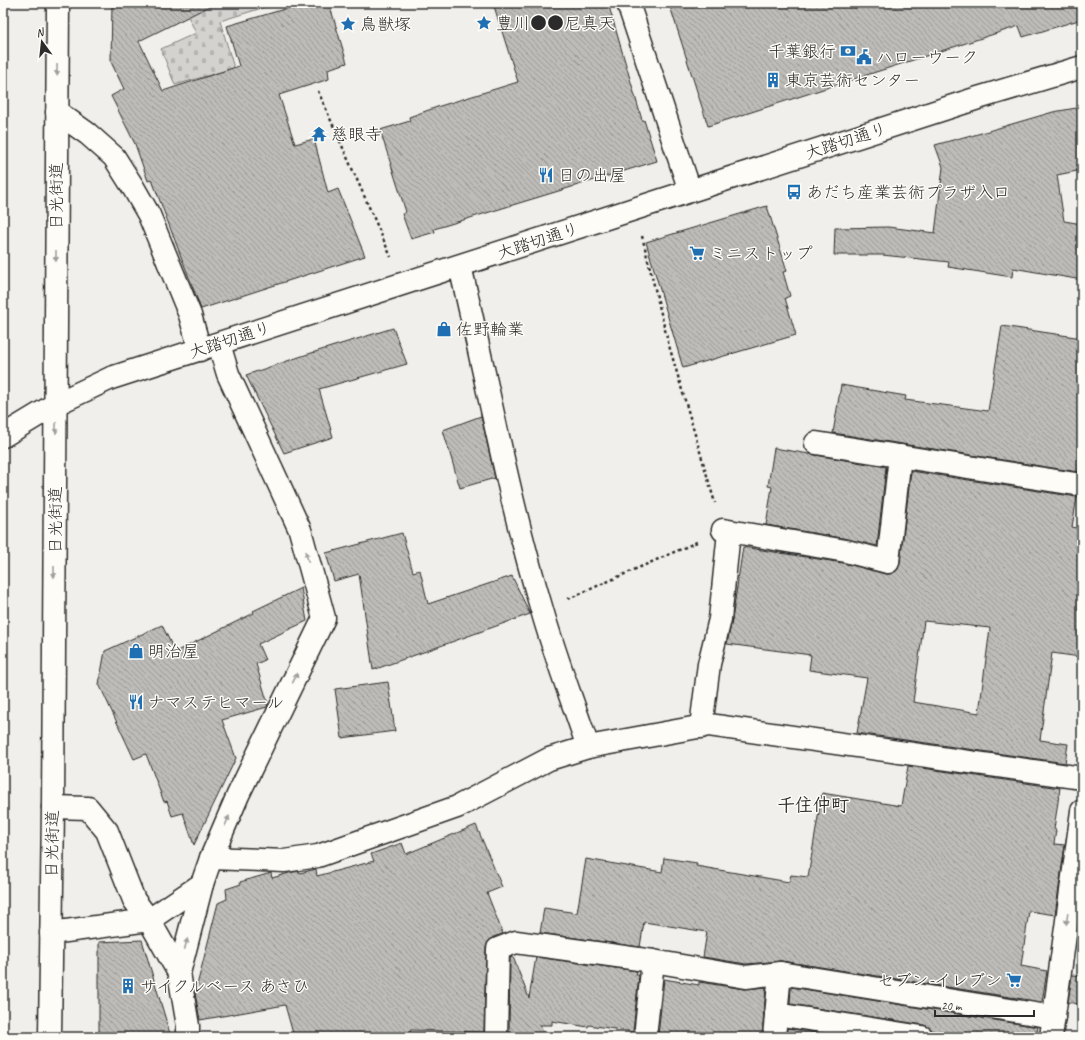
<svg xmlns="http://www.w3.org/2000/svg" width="1085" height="1040" viewBox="0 0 1085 1040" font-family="Caveat,'Klee One',sans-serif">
	<defs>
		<pattern id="cemetery-stones" width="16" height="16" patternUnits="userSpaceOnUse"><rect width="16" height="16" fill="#d3d2cf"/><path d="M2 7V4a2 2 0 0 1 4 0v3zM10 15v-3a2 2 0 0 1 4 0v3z" fill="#b5b4b2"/></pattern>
		<pattern id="building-back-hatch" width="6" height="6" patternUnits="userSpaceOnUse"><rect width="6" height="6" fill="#bdbcb8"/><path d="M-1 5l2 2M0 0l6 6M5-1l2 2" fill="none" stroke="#9a9996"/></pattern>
	</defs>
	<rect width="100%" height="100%" fill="#f0efeb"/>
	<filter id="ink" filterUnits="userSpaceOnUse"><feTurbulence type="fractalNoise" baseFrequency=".025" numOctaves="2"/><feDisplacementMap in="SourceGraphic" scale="8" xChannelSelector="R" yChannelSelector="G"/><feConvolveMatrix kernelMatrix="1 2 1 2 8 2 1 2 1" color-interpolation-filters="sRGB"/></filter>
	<g filter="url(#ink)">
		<path fill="url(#cemetery-stones)" stroke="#7f7e7d" d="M182 3H278L220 21 234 68 175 85 161 49 196 33Z"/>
		<g fill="url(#building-back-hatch)" stroke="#2b2b2b" fill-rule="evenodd">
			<path d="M112 3H216L139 41 163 91 239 66 227 26 305 3H329L347 63 328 69 329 79 279 95 295 144 314 139 328 193 338 189 365 256 201 309 152 180 148 181 135 144 111 96 124 89 111 62Z"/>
			<path d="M493 3H608L642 120H644L657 161 434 229 435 232 411 239 402 214 406 212 380 130 410 121 409 117 440 106 518 82Z"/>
			<path d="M669 3H1082V19L1023 37 1019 26 708 126Z"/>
			<path d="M1082 107V170L1057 175 1064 221 1082 224V280L1013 268 1012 277 948 267 949 262 882 255H834L835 228 888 227 935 233 943 167 935 145 971 135V136L1053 112Z"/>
			<path d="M767 206 787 271 783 272 790 296 785 298 796 335 683 368 646 242Z"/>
			<path d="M1002 326 1082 338V444L1078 472 833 433 841 385 906 396 905 400 988 411Z"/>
			<path d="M393 328 407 364 319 389 333 437 284 453 246 375 305 355Z"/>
			<path d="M481 416 495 478 460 488 443 430Z"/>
			<path d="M774 448 886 467 877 546 848 539 766 525 772 487 768 486Z"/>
			<path d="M911 471 1077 497 1072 527 1082 529V641L1080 657 1052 653 1040 740 1068 744 1065 763 857 733 867 678 809 670 811 655 727 644 732 620 743 547 843 563 885 574H891L897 570 900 563ZM924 621 990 628 979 713 913 702Z"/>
			<path d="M402 533 413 572 420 570 428 604 512 576 530 614 373 670 359 574 334 581 326 553Z"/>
			<path d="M301 588 307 621 258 644 265 660 256 664 268 704 267 707 222 720 236 758 194 845 183 813 172 816 167 801 164 802 146 754 134 759 99 684 105 651 162 625 175 652 254 613 253 611Z"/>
			<path d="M388 682 395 731 342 738 335 689Z"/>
			<path d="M908 766 1060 788 1054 829 1056 830 1054 844 1065 845 1055 915 1029 911 1021 966 1047 971 1042 1002 782 961 746 964 703 957 707 932 644 922 640 947 540 933 544 908 577 913 586 859 662 872 664 858 697 863 696 866 789 882 791 875 808 877 822 793 901 806Z"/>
			<path d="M476 825 502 887 487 893 503 934 493 937 488 942 486 948 484 1032 410 1030 412 1037H294L285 1005 200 1020 195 993 218 903 227 899 226 889 241 884 240 882 271 873 272 878 289 873 299 871 300 873 316 869 317 876 374 861 371 854 402 843 406 854Z"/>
			<path d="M142 940 171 1037H99V942Z"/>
			<path d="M513 957 529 998 536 957 637 971 636 975H639L633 1032 589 1025 588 1027 552 1021V1025H540L545 1037H511V1033H509L510 958Z"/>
			<path d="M1072 975 1082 976V1005L1068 1002Z"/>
			<path d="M664 979 699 985V982L744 989 766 987 762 1037H665L658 1036Z"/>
			<path d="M791 987 1038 1027 1036 1037H934L933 1032 930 1028 924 1025 790 1004Z"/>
			<path d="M787 1028 842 1037H787Z"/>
		</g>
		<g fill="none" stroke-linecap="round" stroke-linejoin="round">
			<g stroke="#2b2b2b" stroke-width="25">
				<g id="minor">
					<path d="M628 3 690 191"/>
					<path d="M57 112 88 134 114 157 133 187 149 215 190 315 200 350"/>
					<path d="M460 266C487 380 508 497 542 610 555 656 573 702 588 747"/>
					<path d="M3 436 56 404 111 378 978 98 1082 67"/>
					<path d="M816 443 1082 485"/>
					<path d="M723 530 846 551 888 562 900 456"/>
					<path d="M701 727 709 664 720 619 729 532"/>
					<path d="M53 807 88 808 107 831 134 900 149 920 179 973"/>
					<path d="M211 858 284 861 318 856 457 807 549 759 588 747 709 725 1082 778"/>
					<path d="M51 933 149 920 202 884"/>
					<path d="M776 1014 922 1037"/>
					<path d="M188 1037V1026L179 973 202 884 211 858 238 795 324 618 300 530 228 374 219 344"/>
					<path d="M496 1037 498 949 516 942 653 961 746 977 780 973 1054 1017"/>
					<path d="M645 1037 653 961"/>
					<path d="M774 1037 780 973"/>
					<path d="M1051 1037 1082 811"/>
				</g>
			</g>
			<g stroke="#2b2b2b" stroke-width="25">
				<path id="highway" d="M50 1037 53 807 58 3"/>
			</g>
			<g stroke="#2b2b2b" stroke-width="2.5" stroke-dasharray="3 3" stroke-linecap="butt">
				<path d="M318 91 391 257"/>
				<path d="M642 236 668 342 715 503"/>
				<path d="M568 599 697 542"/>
			</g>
			<use href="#minor" stroke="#fdfcf7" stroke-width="22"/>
			<use href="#highway" stroke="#fdfcf7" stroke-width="22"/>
		</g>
		<defs><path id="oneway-solid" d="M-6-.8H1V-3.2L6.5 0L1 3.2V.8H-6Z"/></defs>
		<g fill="#9e9e9b">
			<use href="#oneway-solid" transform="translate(57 70) rotate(91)"/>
			<use href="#oneway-solid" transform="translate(56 256) rotate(90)"/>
			<use href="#oneway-solid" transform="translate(56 428) rotate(91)"/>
			<use href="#oneway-solid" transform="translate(307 557) rotate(-105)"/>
			<use href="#oneway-solid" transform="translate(54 572) rotate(90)"/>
			<use href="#oneway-solid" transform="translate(295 678) rotate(-64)"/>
			<use href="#oneway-solid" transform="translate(227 821) rotate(-67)"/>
			<use href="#oneway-solid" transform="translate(1067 919) rotate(98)"/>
			<use href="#oneway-solid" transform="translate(186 944) rotate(-75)"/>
		</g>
	</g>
	<defs>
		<g id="sight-bare" transform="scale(1.2)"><path d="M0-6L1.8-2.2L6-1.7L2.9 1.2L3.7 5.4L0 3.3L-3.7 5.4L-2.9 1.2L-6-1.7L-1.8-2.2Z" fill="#1f6fb2" stroke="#fdfcf7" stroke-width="2.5" paint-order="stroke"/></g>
		<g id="bank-bare" transform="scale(1.2)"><path d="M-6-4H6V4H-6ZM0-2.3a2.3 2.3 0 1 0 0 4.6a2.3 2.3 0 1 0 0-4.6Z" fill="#1f6fb2" stroke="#fdfcf7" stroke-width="2.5" paint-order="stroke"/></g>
		<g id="civic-bare" transform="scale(1.2)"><path d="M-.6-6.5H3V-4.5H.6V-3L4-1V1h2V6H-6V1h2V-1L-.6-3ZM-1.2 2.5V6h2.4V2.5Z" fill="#1f6fb2" stroke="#fdfcf7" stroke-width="2.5" paint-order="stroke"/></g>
		<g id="building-bare" transform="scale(1.2)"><path d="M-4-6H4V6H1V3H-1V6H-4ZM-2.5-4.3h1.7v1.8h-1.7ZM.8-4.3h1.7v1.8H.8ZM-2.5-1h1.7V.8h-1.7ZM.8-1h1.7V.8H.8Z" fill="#1f6fb2" stroke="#fdfcf7" stroke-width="2.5" paint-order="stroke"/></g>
		<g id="temple-bare" transform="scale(1.2)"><path d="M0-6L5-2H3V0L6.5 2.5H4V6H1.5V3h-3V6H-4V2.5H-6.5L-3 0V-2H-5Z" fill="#1f6fb2" stroke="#fdfcf7" stroke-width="2.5" paint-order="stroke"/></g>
		<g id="restaurant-bare" transform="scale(1.2)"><path d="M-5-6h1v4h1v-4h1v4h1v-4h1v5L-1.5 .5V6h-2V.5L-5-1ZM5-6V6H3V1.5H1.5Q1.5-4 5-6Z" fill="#1f6fb2" stroke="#fdfcf7" stroke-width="2.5" paint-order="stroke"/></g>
		<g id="bus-bare" transform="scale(1.2)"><path d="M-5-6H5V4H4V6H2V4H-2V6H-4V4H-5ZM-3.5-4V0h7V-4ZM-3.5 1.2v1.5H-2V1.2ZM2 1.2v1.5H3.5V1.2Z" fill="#1f6fb2" stroke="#fdfcf7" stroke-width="2.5" paint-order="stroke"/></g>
		<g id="supermarket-bare" transform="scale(1.2)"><path d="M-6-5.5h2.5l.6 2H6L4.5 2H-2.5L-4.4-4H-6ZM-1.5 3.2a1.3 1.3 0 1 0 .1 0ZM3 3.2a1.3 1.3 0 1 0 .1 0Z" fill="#1f6fb2" stroke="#fdfcf7" stroke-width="2.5" paint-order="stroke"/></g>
		<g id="shop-bare" transform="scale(1.2)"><path d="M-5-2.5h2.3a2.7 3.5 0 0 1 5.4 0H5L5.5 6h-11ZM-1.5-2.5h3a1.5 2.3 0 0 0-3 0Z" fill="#1f6fb2" stroke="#fdfcf7" stroke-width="2.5" paint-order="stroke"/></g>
	</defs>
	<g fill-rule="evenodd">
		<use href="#sight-bare" x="484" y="23"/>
		<use href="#sight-bare" x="348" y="24"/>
		<use href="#bank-bare" x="848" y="51"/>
		<use href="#civic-bare" x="864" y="57"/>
		<use href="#building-bare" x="773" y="80"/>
		<use href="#temple-bare" x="319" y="134"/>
		<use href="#restaurant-bare" x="546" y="175"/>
		<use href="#bus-bare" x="794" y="192"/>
		<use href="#supermarket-bare" x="697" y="253"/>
		<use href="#shop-bare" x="444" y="329"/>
		<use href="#shop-bare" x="136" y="651"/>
		<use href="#restaurant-bare" x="136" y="702"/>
		<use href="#supermarket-bare" x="1014" y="980"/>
		<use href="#building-bare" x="128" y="986"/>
	</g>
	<g text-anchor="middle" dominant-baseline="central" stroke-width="3" stroke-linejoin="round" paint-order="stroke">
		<g font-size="17" fill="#2b2b2b" stroke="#fdfcf7" text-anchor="start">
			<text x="496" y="23">豊川●●尼真天</text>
			<text x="360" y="24">鳥獣塚</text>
			<text x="836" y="51" text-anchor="end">千葉銀行</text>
			<text x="876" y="57">ハローウーク</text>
			<text x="785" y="80">東京芸術センター</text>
			<text x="331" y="134">慈眼寺</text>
			<text x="558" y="175">日の出屋</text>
			<text x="806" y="192">あだち産業芸術プラザ入口</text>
			<text x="709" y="253">ミニストップ</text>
			<text x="456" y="329">佐野輪業</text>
			<text x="148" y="651">明治屋</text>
			<text x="148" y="702">ナマステヒマール</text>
			<text x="1002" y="980" text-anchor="end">セブン-イレブン</text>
			<text x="140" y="986">サイクルベース あさひ</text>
		</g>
		<g font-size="17" fill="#2b2b2b" stroke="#fdfcf7">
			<text transform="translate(846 141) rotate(-18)">大踏切通り</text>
			<text transform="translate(56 196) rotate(-90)">日光街道</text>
			<text transform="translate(538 241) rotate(-18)">大踏切通り</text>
			<text transform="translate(230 340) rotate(-18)">大踏切通り</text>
			<text transform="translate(55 520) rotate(-90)">日光街道</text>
			<text transform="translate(52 844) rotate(-89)">日光街道</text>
		</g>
		<g font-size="18" font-weight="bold" fill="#2b2b2b" stroke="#fdfcf7">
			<text x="813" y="805">千住仲町</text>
		</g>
	</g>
	<rect width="1085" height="1040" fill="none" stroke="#fdfcf7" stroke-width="16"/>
	<rect x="8" y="8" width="1069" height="1024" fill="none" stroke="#2b2b2b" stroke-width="1.5" filter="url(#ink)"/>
	<g transform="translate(42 42) rotate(345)" stroke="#fdfcf7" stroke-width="3" paint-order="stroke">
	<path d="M0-3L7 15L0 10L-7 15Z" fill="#2b2b2b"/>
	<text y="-6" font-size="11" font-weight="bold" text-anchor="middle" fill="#2b2b2b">N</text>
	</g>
	<path d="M935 1010v6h99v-6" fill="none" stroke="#2b2b2b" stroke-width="2"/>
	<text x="941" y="1010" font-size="12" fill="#2b2b2b" stroke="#fdfcf7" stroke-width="3" paint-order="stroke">20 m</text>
</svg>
